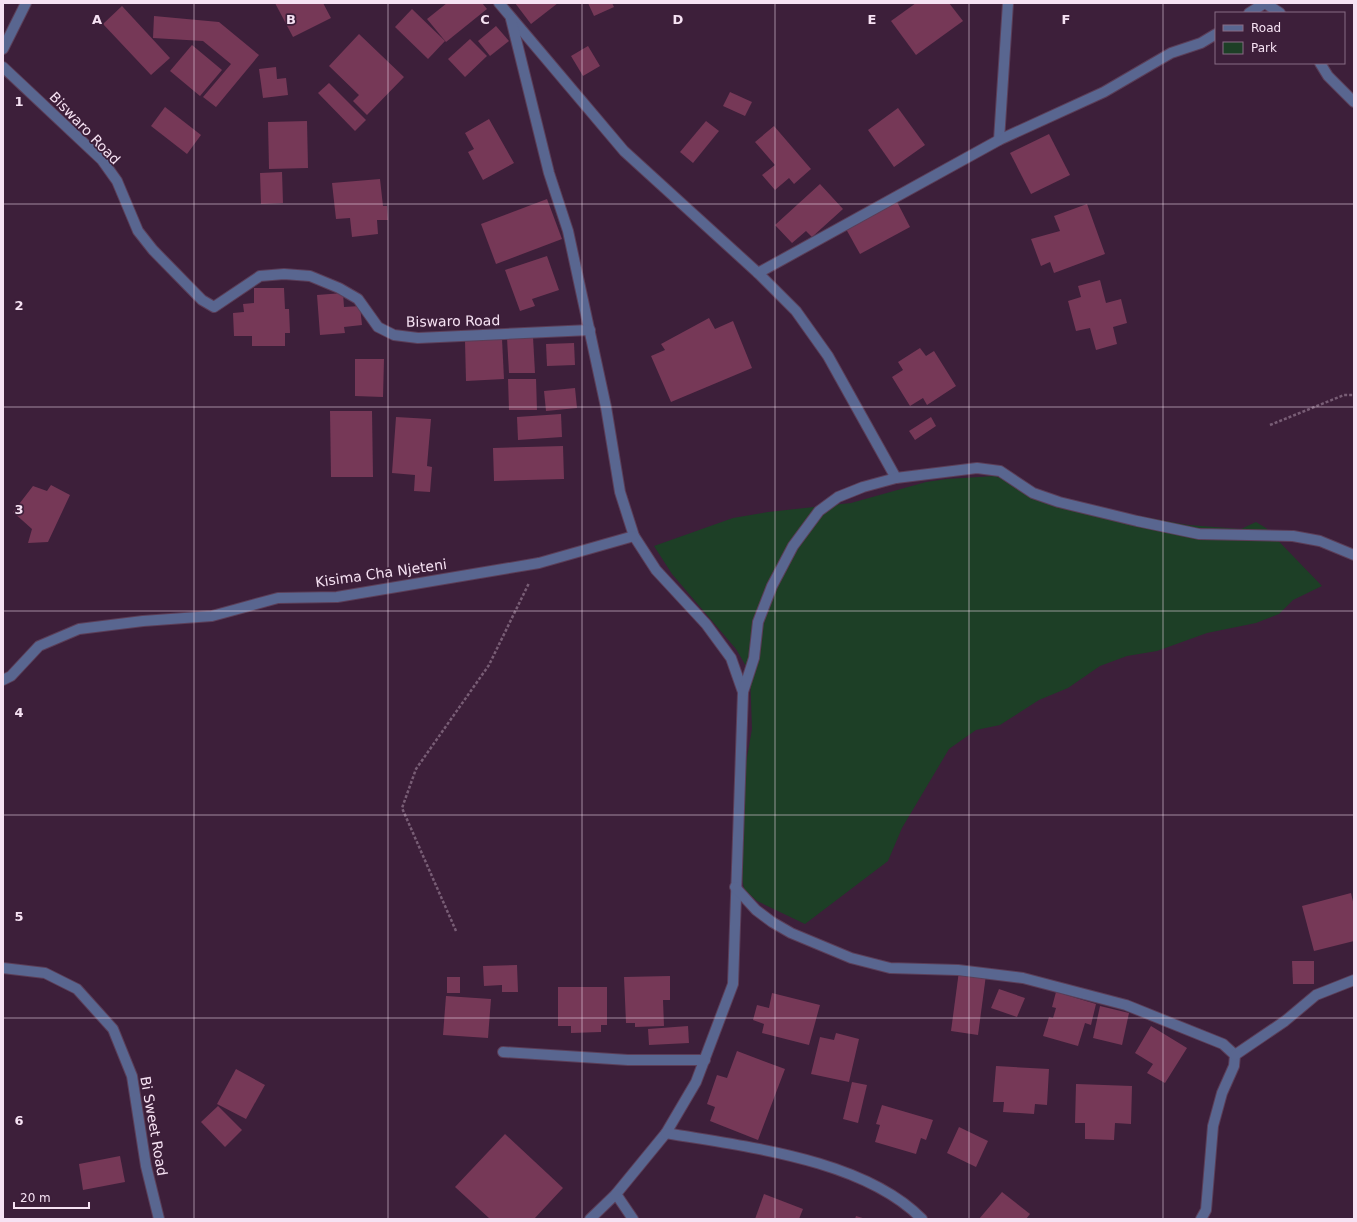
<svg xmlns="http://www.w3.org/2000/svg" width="1357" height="1222" viewBox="0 0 1357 1222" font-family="'DejaVu Sans',sans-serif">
	<rect width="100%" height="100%" fill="#3d1f3a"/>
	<path fill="#1d3f26" d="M995 476 1033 491 1108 510 1188 525 1241 529 1256 522 1266 528 1322 586 1293 600 1279 614 1256 623 1207 633 1157 651 1127 656 1100 666 1068 688 1039 700 1000 725 976 730 949 749 902 828 888 861 805 924 757 901 744 889 739 861 740 797 752 729 750 673 736 649 672 574 654 546 733 518 768 512 851 503 926 482 947 479Z"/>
	<g fill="#763857">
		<path d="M275 3H323L331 18 293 37Z"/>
		<path d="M447 3H482L487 9 446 42 427 19Z"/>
		<path d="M515 3H558L531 24Z"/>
		<path d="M588 3H612L614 7 594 16Z"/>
		<path d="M916 3H949L963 21 916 55 891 21Z"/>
		<path d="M122 6 170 58 151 75 103 24Z"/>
		<path d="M412 9 445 41 428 59 395 27Z"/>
		<path d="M154 16 219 22 259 55 216 107 203 97 231 64 203 41 153 38Z"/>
		<path d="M496 26 509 41 490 56 478 41Z"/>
		<path d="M359 34 404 77 367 115 353 101 359 95 329 66Z"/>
		<path d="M470 39 487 56 465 77 448 59Z"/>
		<path d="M192 45 222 70 200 96 170 71Z"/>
		<path d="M588 46 600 66 583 76 571 56Z"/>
		<path d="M276 67 277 79 286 78 288 95 263 98 259 69Z"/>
		<path d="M329 83 366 120 355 131 318 93Z"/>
		<path d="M730 92 752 102 745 116 723 106Z"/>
		<path d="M165 107 201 135 187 154 151 126Z"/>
		<path d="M898 108 925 145 894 167 868 130Z"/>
		<path d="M489 119 514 163 483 180 468 152 474 149 465 133Z"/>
		<path d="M307 121 308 168 269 169 268 122Z"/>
		<path d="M706 121 719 131 693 163 680 152Z"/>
		<path d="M774 126 811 169 794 184 789 178 775 190 762 175 775 165 755 142Z"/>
		<path d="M1049 134 1070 175 1031 194 1010 153Z"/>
		<path d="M282 172 283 203 261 204 260 173Z"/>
		<path d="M380 179 383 206H387L388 220H377L378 234 352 237 350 218 336 219 332 183Z"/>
		<path d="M820 184 843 209 812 237 806 231 792 243 775 225Z"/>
		<path d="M547 199 562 239 496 264 481 224Z"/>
		<path d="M897 202 910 227 860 254 846 229Z"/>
		<path d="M1087 204 1105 254 1054 273 1050 262 1041 266 1031 239 1060 231 1054 216Z"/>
		<path d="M547 256 559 290 532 299 535 306 520 311 505 270Z"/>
		<path d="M1100 280 1106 303 1121 299 1127 323 1113 327 1117 344 1096 350 1090 328 1076 331 1068 301 1081 297 1078 286Z"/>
		<path d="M254 288H284L285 309H289L290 333H285V346H252V336H234L233 313 244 312 243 304 254 303Z"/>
		<path d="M343 293 344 307 360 306 362 325 344 327 345 333 320 335 317 295Z"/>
		<path d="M709 318 715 329 733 321 752 368 671 402 651 356 665 350 661 344Z"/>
		<path d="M533 337 535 373H509L507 338Z"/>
		<path d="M502 339 504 379 466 381 465 341Z"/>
		<path d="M574 343 575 365 547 366 546 344Z"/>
		<path d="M920 348 926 356 934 351 956 386 927 405 923 398 910 406 892 377 903 370 898 362Z"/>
		<path d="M355 359H384L383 397 355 396Z"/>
		<path d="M508 379H536L537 410H509Z"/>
		<path d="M575 388 577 408 546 411 544 391Z"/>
		<path d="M330 411H372L373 477H331Z"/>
		<path d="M561 414 562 437 518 440 517 417Z"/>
		<path d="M396 417 431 419 427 466 432 467 430 492 414 491 415 475 392 473Z"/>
		<path d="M931 417 936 426 915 440 909 431Z"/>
		<path d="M563 446 564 479 494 481 493 448Z"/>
		<path d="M51 485 70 495 48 542 28 543 32 529 13 512 33 486 47 491Z"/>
		<path d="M1351 893 1354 906V941L1314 951 1302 906Z"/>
		<path d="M1292 961H1314V984H1293Z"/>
		<path d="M517 965 518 992H502V985L484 986 483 966Z"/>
		<path d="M959 971 986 975 978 1035 951 1031Z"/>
		<path d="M670 976V1000H663L664 1026 635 1027V1023H626L624 977Z"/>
		<rect x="447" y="977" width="13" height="16"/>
		<path d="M558 987H607V1025H601V1032L571 1033V1026H558Z"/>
		<path d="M999 989 1025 998 1017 1017 991 1008Z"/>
		<path d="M1056 992 1096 1004 1091 1025 1085 1023 1078 1046 1043 1036 1049 1017 1053 1018 1056 1008 1052 1007Z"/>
		<path d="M772 993 820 1005 809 1045 762 1033 764 1024 753 1020 757 1005 769 1008Z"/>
		<path d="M446 996 491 999 488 1038 443 1035Z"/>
		<path d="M1100 1006 1129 1013 1122 1045 1093 1038Z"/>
		<path d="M688 1026 689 1043 649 1045 648 1029Z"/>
		<path d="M1151 1026 1187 1048 1165 1083 1147 1073 1153 1064 1135 1053Z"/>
		<path d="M836 1033 859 1039 849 1082 811 1074 820 1037 834 1040Z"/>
		<path d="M737 1051 785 1069 758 1140 710 1121 715 1107 707 1104 717 1075 727 1078Z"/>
		<path d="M996 1066 1049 1069 1047 1105 1035 1104 1034 1114 1003 1112 1004 1102H993Z"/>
		<path d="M236 1069 265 1085 246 1119 217 1104Z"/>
		<path d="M852 1082 867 1085 858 1123 843 1119Z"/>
		<path d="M1076 1084 1132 1086 1131 1124 1115 1123 1114 1140 1085 1139V1123H1075Z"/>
		<path d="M882 1105 933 1120 926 1140 921 1138 916 1154 875 1142 880 1125 876 1124Z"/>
		<path d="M218 1106 242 1130 225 1147 201 1122Z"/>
		<path d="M959 1127 988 1141 976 1167 947 1153Z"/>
		<path d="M505 1134 563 1188 534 1219H490L455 1187Z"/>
		<path d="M120 1156 125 1182 83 1190 79 1164Z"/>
		<path d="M1002 1192 1030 1214 1026 1219H979Z"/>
		<path d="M764 1194 803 1209 799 1219H755Z"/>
		<path d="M856 1216 866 1219H855Z"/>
	</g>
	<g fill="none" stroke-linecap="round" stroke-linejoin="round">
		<g stroke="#5b3e58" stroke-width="12">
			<g id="minor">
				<path d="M499 3 624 151 758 273 796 311 828 356 896 478"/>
				<path d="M1265 3 1280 13"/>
				<path d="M1249 13 1265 3"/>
				<path d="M511 19 549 173 568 231 606 407 620 492 634 536 656 570 706 624 731 658 743 692 733 984 696 1082 666 1133 616 1194 590 1219"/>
				<path d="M3 49 26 3"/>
				<path d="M1320 63 1328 76 1354 102"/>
				<path d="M3 67 102 160 117 181 138 231 153 250 202 300 214 307 260 276 284 274 310 276 339 288 358 299 378 327 394 335 418 338 590 330"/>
				<path d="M999 140 1008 3"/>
				<path d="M758 273 999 140 1104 92 1171 53 1201 43 1216 34"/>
				<path d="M3 680 11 676 39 646 79 629 143 621 212 616 278 598 337 597 539 563 634 536"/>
				<path d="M743 692 754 658 758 622 772 586 793 546 819 511 838 497 863 487 896 478 977 468 1000 471 1033 493 1059 502 1137 521 1199 534 1293 536 1320 541 1354 555"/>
				<path d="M735 887 756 910 772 922 791 933 851 958 890 968 958 970 1023 978 1126 1005 1223 1044 1235 1055 1234 1066 1222 1093 1213 1126 1206 1210 1201 1219"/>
				<path d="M3 968 45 973 77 989 113 1029 132 1076 146 1166 159 1219"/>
				<path d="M503 1052 628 1060H705"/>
				<path d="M1235 1055 1285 1021 1316 995 1354 980"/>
				<path d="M666 1133C746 1147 863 1159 922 1219"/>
				<path d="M616 1194 633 1219"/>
			</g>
		</g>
		<g stroke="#785d75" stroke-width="2.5" stroke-dasharray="3 2" stroke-linecap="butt">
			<path d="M1270 425 1344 395H1354"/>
			<path d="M456 931 402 808 416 769 489 665 529 583"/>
		</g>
		<use href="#minor" stroke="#596690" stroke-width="10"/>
	</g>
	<path fill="none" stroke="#f6e2f3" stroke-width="1" stroke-opacity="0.55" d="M194 3V1219M388 3V1219M582 3V1219M775 3V1219M969 3V1219M1163 3V1219M3 204H1354M3 407H1354M3 611H1354M3 815H1354M3 1018H1354"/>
	<g text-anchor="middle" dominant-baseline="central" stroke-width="3.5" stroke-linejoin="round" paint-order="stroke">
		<g font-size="14" fill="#f6e2f3" stroke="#3d1f3a">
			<text transform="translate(85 128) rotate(46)">Biswaro Road</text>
			<text transform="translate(453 321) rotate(-1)">Biswaro Road</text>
			<text transform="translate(381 573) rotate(-8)">Kisima Cha Njeteni</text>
			<text transform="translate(154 1126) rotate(80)">Bi Sweet Road</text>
		</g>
	</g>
	<g font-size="13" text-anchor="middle" font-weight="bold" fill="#f6e2f3" stroke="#3d1f3a" stroke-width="3.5" stroke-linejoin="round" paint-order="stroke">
		<text x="97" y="24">A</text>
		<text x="291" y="24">B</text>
		<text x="485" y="24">C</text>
		<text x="678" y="24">D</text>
		<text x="872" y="24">E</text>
		<text x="1066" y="24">F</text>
		<text x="19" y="106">1</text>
		<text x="19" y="310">2</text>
		<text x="19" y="514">3</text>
		<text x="19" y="717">4</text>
		<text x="19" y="921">5</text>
		<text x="19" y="1125">6</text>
	</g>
	<rect width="1357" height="1222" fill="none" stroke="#f6e2f3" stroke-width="8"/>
	<rect x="1215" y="12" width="130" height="52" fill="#3d1f3a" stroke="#876d84"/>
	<rect x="1223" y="25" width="20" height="6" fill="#596690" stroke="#876d84"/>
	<text x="1251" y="32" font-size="12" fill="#f6e2f3">Road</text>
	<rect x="1223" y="42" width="20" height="12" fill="#1d3f26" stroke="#876d84"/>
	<text x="1251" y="52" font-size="12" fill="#f6e2f3">Park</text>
	<path d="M14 1202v6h75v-6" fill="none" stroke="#f6e2f3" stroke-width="2"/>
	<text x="20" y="1202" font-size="12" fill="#f6e2f3" stroke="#3d1f3a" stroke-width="3" paint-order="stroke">20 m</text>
</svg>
